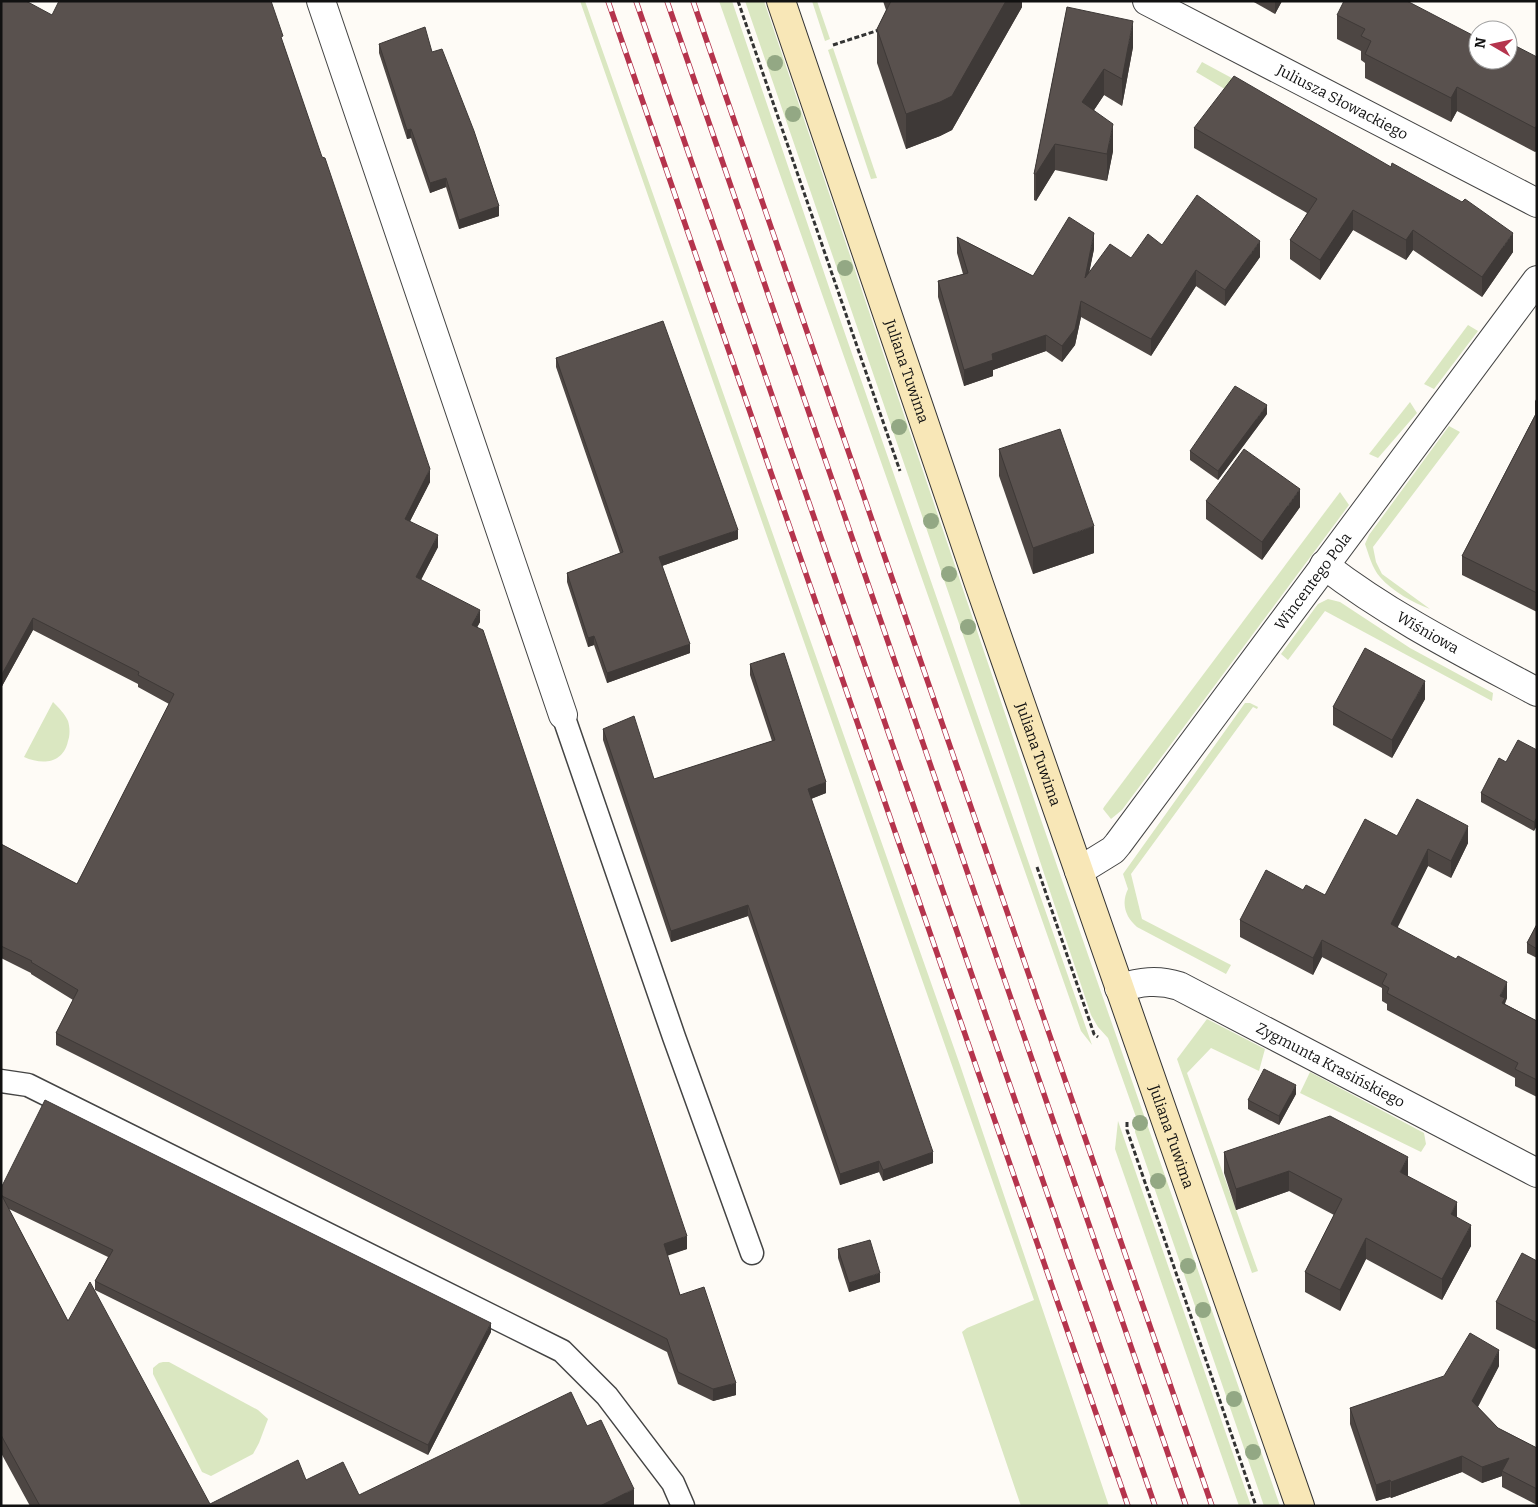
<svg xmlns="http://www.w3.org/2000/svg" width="1538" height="1507" viewBox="0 0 1538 1507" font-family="Bitter,serif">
	<rect width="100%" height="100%" fill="#fefbf6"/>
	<g fill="#dae7c1">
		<path d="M580 1H585L960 1065 1109 1506H1021L962 1332 967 1328 1034 1300Z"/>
		<path d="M719 1H732L834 302 1092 1045 1081 1031Z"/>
		<path d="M745 1H764L1039 814 1280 1506H1264L1135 1132 1136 1117 1108 1038 1098 1027 1091 1015 1018 795Z"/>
		<path d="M812 1H817L830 39 825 41Z"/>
		<path d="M833 48 877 178 871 179 828 50Z"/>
		<path d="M1202 62 1267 97 1255 107 1196 72Z"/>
		<path d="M1468 325 1478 331 1434 389 1424 384Z"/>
		<path d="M1410 402 1417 413 1378 458 1369 454Z"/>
		<path d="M1449 426 1460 432 1373 547 1376 562 1382 574 1430 609C1412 602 1393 592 1380 577 1372 568 1369 555 1365 544L1369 535Z"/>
		<path d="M1340 492 1349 505 1122 810 1111 819 1103 809 1104 807Z"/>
		<path d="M1328 599 1340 602 1410 648 1493 693 1492 701 1325 611 1288 660 1281 654 1318 604Z"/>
		<path d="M53 702C59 708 65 714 68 721 70 728 70 735 68 741 63 764 42 765 24 757Z"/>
		<path d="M1245 703H1250L1258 707 1257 709 1253 707 1131 874 1142 919 1231 965 1226 974 1137 927C1125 917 1121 903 1128 889L1123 874Z"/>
		<path d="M1207 1019 1265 1049 1259 1071 1211 1048 1187 1073 1258 1271 1252 1273 1177 1059Z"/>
		<path d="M1310 1072 1424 1133 1426 1144 1421 1152 1300 1093Z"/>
		<path d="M1118 1121 1251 1506H1239L1115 1149Z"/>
		<path d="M163 1362H169L258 1410 268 1419 259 1443 253 1454 211 1476 202 1472 153 1374V1368L159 1363Z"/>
	</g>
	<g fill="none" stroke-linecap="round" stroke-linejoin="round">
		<g stroke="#444" stroke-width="25">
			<g id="lane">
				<path d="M563 715 674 1037 752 1253"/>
				<path d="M1 1081 28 1085 562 1351 607 1396 673 1483 683 1506"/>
			</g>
		</g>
		<g stroke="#444" stroke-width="30">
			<g id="street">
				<path d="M321 1 563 715"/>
				<path id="s1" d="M1147 1 1537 203"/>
				<path id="s2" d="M1324 565C1390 616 1464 653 1537 692"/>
				<path id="s3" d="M1079 871 1113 850 1118 844 1537 280"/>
				<path id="s4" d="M1119 988C1140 982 1157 979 1179 986L1537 1173"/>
			</g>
		</g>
		<g stroke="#333" stroke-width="30">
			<g id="secondary">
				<path id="s5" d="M781 1 979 584 1300 1506"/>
			</g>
		</g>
		<g stroke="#333" stroke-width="3" stroke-dasharray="5 2.5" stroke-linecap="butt">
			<path d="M738 1 900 471"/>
			<path d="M833 45 879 30"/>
			<path d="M1037 867 1094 1034 1098 1037"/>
			<path d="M1127 1122V1130L1256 1506"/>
		</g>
		<use href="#lane" stroke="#fff" stroke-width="22"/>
		<use href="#street" stroke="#fff" stroke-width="28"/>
		<use href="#secondary" stroke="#f8e7b7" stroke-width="28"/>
		<g stroke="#b5344d" stroke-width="5.5">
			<g id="rail">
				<path d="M608 1 1128 1506"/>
				<path d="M636 1 1155 1506"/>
				<path d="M667 1 1186 1506"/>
				<path d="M693 1 1212 1506"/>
			</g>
		</g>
		<use href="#rail" stroke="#fff" stroke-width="4" stroke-dasharray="11" stroke-linecap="butt"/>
	</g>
	<g fill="#93a884">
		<circle cx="775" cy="63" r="8"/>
		<circle cx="793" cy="114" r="8"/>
		<circle cx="845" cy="268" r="8"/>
		<circle cx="899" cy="427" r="8"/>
		<circle cx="931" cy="521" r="8"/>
		<circle cx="949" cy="574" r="8"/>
		<circle cx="968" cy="627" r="8"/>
		<circle cx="1140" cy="1123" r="8"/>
		<circle cx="1158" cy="1181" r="8"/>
		<circle cx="1188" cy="1266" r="8"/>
		<circle cx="1203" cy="1310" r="8"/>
		<circle cx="1234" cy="1399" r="8"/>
		<circle cx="1253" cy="1452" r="8"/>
	</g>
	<g fill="#4d4643">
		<path d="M1 1 52 15 283 43 430 482 410 521 438 547 421 580 480 622 477 627 687 1249 667 1255 680 1295 736 1395 713 1401 678 1384 667 1352 56 1045V1033L73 1000 31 974V973L1 958V844L77 884 169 704 138 687V684L33 630 1 688Z"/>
		<path d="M883 1H1022V7L952 130 940 136 906 149 877 63V29L886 10Z"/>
		<path d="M1252 1H1282L1275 14Z"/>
		<path d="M1067 7 1133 47 1122 106 1104 95 1094 110 1113 151 1107 181 1055 170 1036 201 1034 200V174Z"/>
		<path d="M1337 15 1478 60 1537 57V150L1535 152 1457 111 1451 122 1365 78V63L1361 60V51L1337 39Z"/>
		<path d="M379 44 432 52 499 216 459 229 446 187 430 193 411 138 407 139 379 53Z"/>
		<path d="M1194 128 1513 252 1482 297 1413 250 1406 260 1353 230 1320 280 1290 259V240L1307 213 1194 148Z"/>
		<path d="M957 237 1033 276 1094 249 1089 272 1131 258 1162 245 1260 257 1225 306 1196 286 1151 356 1081 317 1075 345 1062 362 1046 351 993 370V376L964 386 938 297V281L963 274 957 253Z"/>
		<path d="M556 358 738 539 662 566 690 653 607 683 594 645 588 647 567 582V573L620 553 556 367Z"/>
		<path d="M1537 398V612L1462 575V556L1535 415V401Z"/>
		<path d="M1267 414 1218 480 1190 460V451Z"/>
		<path d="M999 449 1094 553 1033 574 999 476Z"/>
		<path d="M1206 501 1300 507 1262 560 1206 519Z"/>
		<path d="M750 664 826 793 811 799 933 1163 883 1181 879 1172 840 1185 748 916 671 942 603 740V729L654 779 772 741 750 675Z"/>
		<path d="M1425 699 1392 758 1333 725V707Z"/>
		<path d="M1537 750 1534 831 1481 802V793L1506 762Z"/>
		<path d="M1397 836 1468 843 1451 878 1428 866 1397 927 1507 998 1505 1004 1537 1021V1097L1515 1086V1078L1387 1010V1004L1382 1001V988L1322 957 1313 975 1240 937V920L1303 890 1325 895Z"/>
		<path d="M1537 924V958L1527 953V943Z"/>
		<path d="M1296 1094 1279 1125 1248 1109V1100Z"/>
		<path d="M1224 1152 1408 1176 1457 1218 1471 1246 1442 1300 1366 1259 1340 1311 1305 1292V1272L1334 1215 1289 1191 1236 1210 1224 1173Z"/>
		<path d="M1 1188 491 1332 428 1455 95 1290V1281L108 1257 9 1209 68 1321 210 1504 306 1480 359 1495 587 1426 634 1506H30L1 1453Z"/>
		<path d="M838 1249 880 1282 849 1292 838 1258Z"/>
		<path d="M1537 1261V1350L1496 1329V1302Z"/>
		<path d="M1499 1366 1478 1407 1498 1428 1537 1448V1505L1502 1487V1476L1482 1483 1462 1472 1391 1498 1390 1497 1376 1501 1350 1424V1408Z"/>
	</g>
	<g fill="#3e3937">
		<path d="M1006 1H1022V7L952 130 940 136 906 149V114Z"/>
		<path d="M1275 1H1282L1275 14Z"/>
		<path d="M1133 21V47L1122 106V79Z"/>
		<path d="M1104 69V95L1082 128V102Z"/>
		<path d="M1457 87V111L1451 122V98Z"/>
		<path d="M1113 124V151L1107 181V154Z"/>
		<path d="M1537 125V150L1535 152V128Z"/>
		<path d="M411 129V138L407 139V130Z"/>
		<path d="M1055 144V170L1036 201V174Z"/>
		<path d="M446 178V187L430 193V183Z"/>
		<path d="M499 206V216L459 229V220Z"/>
		<path d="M1353 210V230L1320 280V260Z"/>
		<path d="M1413 230V250L1406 260V240Z"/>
		<path d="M1094 233V249L1085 294V278Z"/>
		<path d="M1513 233V252L1482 297V277Z"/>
		<path d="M1260 241V257L1225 306V290Z"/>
		<path d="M1196 270V286L1151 356V339Z"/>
		<path d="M1081 301V317L1075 345 1062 362V346Z"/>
		<path d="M1046 335V351L993 370V376L964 386V370L992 354Z"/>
		<path d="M1267 405V414L1218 480V471Z"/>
		<path d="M430 469V482L405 531V519Z"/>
		<path d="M1300 489V507L1262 560V542Z"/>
		<path d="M1094 526V553L1033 574V548Z"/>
		<path d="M738 530V539L659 567V557Z"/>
		<path d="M438 535V547L416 589V577Z"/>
		<path d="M480 610V622L472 637V625Z"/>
		<path d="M33 618V630L1 688V676Z"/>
		<path d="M594 636V645L588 647V638Z"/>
		<path d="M690 644V653L607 683V673Z"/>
		<path d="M1425 681V699L1392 758V740Z"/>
		<path d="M826 782V793L808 800V789Z"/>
		<path d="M1537 817V826L1534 831V822Z"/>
		<path d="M1468 826V843L1451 878V861Z"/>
		<path d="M1428 849V866L1391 941V924Z"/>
		<path d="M748 905V916L671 942V931Z"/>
		<path d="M1322 940V957L1313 975V958Z"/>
		<path d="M1507 982V998L1505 1002V1015L1500 996Z"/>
		<path d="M1296 1085V1094L1279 1125V1116Z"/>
		<path d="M933 1152V1163L883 1181V1170Z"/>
		<path d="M1408 1157V1178L1400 1172Z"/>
		<path d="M879 1161V1172L840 1185V1174Z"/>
		<path d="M1289 1171V1191L1236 1210V1189Z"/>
		<path d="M1457 1202V1223L1451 1214Z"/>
		<path d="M1471 1225V1246L1442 1300V1279Z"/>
		<path d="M687 1236V1249L664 1257V1244Z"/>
		<path d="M1366 1238V1259L1340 1311V1290Z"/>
		<path d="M880 1273V1282L849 1292V1283Z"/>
		<path d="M491 1323V1332L428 1455V1445Z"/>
		<path d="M1499 1350V1366L1472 1417V1401Z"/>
		<path d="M736 1383V1395L713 1401V1389Z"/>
		<path d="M1462 1456V1472L1391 1498V1482Z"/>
		<path d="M1509 1458 1502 1471V1476L1482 1483V1467Z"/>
		<path d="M1390 1480V1497L1376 1501V1485Z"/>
		<path d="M634 1489V1506H600Z"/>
	</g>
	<g fill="#59514e" stroke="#3e3937">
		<path d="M1 1H26L52 15 59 1H271L283 36 281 37 322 157 325 158 430 469 405 519 438 535 416 577 480 610 472 625 483 630 687 1236 664 1244 680 1295 704 1287 736 1383 713 1389 678 1372 667 1339 56 1033 78 990 31 962 32 961 1 946V844L77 884 174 694 138 675 139 672 33 618 1 676Z"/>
		<path d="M891 1H1006L952 96 940 102 906 114 877 29Z"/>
		<path d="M1344 1H1407L1478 38V60H1508V42L1537 57V125L1535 128 1457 87 1451 98 1365 54 1371 41 1361 36 1365 29 1337 15Z"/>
		<path d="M1067 7 1133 21 1122 79 1104 69 1082 102 1113 124 1107 154 1055 144 1036 174H1034Z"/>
		<path d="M425 27 432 52 442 49 474 131 499 206 459 220 446 178 430 183 411 129 407 130 379 44Z"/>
		<path d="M1234 76 1391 167 1392 163 1462 202 1465 199 1513 233 1482 277 1413 230 1406 240 1353 210 1320 260 1290 240 1317 199 1194 128Z"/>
		<path d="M1197 195 1260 241 1225 290 1196 270 1151 339 1081 301 1075 329 1062 346 1046 335 992 354 993 360 964 370 938 281 968 273 957 237 1033 276 1069 217 1094 233 1085 278 1110 244 1131 258 1148 234 1162 245Z"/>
		<path d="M663 321 738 530 659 557 690 644 607 673 594 636 588 638 567 573 623 552 556 358Z"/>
		<path d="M1235 386 1267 405 1218 471 1190 451Z"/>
		<path d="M1537 412V593L1462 556Z"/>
		<path d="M1060 429 1094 526 1033 548 999 449Z"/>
		<path d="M1244 449 1300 489 1262 542 1206 501Z"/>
		<path d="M1365 648 1425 681 1392 740 1333 707Z"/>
		<path d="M784 653 826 782 808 789 933 1152 883 1170 879 1161 840 1174 748 905 671 931 603 729 634 716 654 779 775 740 750 664Z"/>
		<path d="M1518 740 1537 750V817L1534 822 1481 793 1499 758 1506 762Z"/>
		<path d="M1417 799 1468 826 1451 861 1428 849 1391 924 1456 959 1458 956 1507 982 1500 996 1505 998 1502 1003 1537 1021V1080L1515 1069 1518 1063 1387 993 1389 988 1382 984 1387 974 1322 940 1313 958 1240 920 1266 870 1303 890 1306 885 1325 895 1365 819 1397 836Z"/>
		<path d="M1537 924V949L1527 943Z"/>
		<path d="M1264 1069 1296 1085 1279 1116 1248 1100Z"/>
		<path d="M45 1100 491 1323 428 1445 95 1281 113 1250 2 1196 1 1194V1188Z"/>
		<path d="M1330 1116 1408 1157 1400 1172 1457 1202 1451 1214 1471 1225 1442 1279 1366 1238 1340 1290 1305 1272 1342 1199 1289 1171 1236 1189 1224 1152Z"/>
		<path d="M1 1194 68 1321 90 1282 210 1504 298 1460 306 1480 343 1462 359 1495 571 1392 587 1426 601 1420 634 1489 600 1506H40L1 1435Z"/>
		<path d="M870 1240 880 1273 849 1283 838 1249Z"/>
		<path d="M1522 1253 1537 1261V1323L1496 1302Z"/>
		<path d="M1470 1333 1499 1350 1472 1401 1498 1428 1537 1448V1489L1502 1471 1509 1458 1482 1467 1462 1456 1391 1482 1390 1480 1376 1485 1350 1408 1444 1376Z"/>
	</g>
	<g text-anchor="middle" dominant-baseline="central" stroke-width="5" stroke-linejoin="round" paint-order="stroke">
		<g font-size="15" fill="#111" stroke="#fff">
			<text stroke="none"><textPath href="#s1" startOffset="220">Juliusza Słowackiego</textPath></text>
			<text stroke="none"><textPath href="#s5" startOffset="391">Juliana Tuwima</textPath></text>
			<text stroke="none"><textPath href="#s3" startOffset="375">Wincentego Pola</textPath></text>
			<text stroke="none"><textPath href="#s2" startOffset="124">Wiśniowa</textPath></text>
			<text stroke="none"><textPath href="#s5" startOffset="796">Juliana Tuwima</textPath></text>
			<text stroke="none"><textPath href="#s4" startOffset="232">Zygmunta Krasińskiego</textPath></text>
			<text stroke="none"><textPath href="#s5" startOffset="1201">Juliana Tuwima</textPath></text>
		</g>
	</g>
	<rect width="1538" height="1507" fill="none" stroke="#111111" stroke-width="5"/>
	<g transform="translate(1493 45) rotate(279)"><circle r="24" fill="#ffffff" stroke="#a0a0a0"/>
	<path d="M0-4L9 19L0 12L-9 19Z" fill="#b5344d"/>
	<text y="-8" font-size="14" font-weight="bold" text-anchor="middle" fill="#111111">N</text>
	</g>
</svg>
